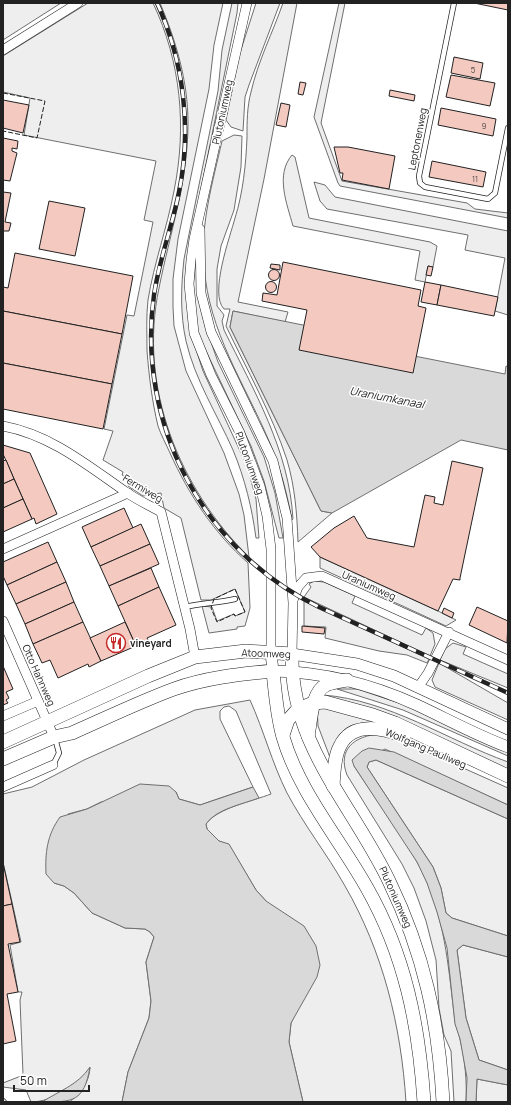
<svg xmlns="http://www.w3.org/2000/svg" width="511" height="1105" viewBox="0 0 511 1105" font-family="Manrope,sans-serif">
	<rect width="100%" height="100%" fill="#fff"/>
	<g fill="#eee" stroke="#6f6f6f">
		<path d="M3 3H61L3 40Z"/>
		<path d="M88 3H153C181 62 187 127 174 191 167 228 154 263 148 300 146 317 147 334 147 351 149 376 152 401 158 426 161 435 166 444 170 453 189 495 214 533 248 563L250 608 245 626 237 627V629L209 633 202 606 212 607 217 621 234 614 235 616 245 612 235 589 211 600H201L181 518 164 508 161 493 143 496 128 486 131 480 122 475 123 472 103 460 113 431 104 429 127 315 134 316 153 222 144 220 156 161 24 135 30 98 3 92V56Z"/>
		<path d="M160 3H223L214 45 209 89 178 239 173 279V307L174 326 186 371 224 453 239 494 244 515 249 557C179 488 138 387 159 288 170 233 188 180 188 123 188 81 176 41 160 3Z"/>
		<path d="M232 3H238L237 13 191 237 192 337 203 371 247 466 256 499 259 538H256C252 508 245 479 233 450 217 414 195 380 186 341 180 314 181 286 184 259L218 91 222 50Z"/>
		<path d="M256 3H280L249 85 245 97 243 131 231 127 226 120 239 56Z"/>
		<path d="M283 3H297L264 179 238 302 288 312 285 322 233 311 230 327 321 511 332 513 298 542C297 514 295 487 287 460 272 414 247 370 226 326L230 309H224C209 294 230 237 235 218 243 193 246 164 247 137 247 122 247 107 251 92 258 61 273 32 283 3Z"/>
		<path d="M339 3H345L321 123 342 181 467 203 475 209 508 213V218L340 186 338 183 314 117Z"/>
		<path d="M234 135 242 136 241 167 234 210 221 246 217 269V306L224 315 222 321 224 330C254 391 289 450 293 519L292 520C287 493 280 466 269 441 244 382 209 333 204 266 200 225 213 181 222 141Z"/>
		<path d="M292 155 295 157 309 218 430 242 437 246 433 267 428 266 425 282 415 280 420 251 293 226C287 204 275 175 292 155Z"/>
		<path d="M314 182 325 185 335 197 508 231V315L495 311 505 258 465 250 468 235 327 209 320 201Z"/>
		<path d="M197 241 205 325 218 362 264 457 275 493 283 538H279L264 481 251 446 198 334 193 287Z"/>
		<path d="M320 557 438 611 456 620 446 626 320 568Z"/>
		<path d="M314 581 324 582 355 596 352 603 422 635 426 628 433 633 435 644 430 656 304 597 311 587 309 584Z"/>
		<path d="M304 601 429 659 427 663 407 655 379 651 325 638 326 627 304 626Z"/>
		<path d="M453 643 466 647 463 654 508 674V688L440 660 445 649Z"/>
		<path d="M439 663 508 703V720L435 687 432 680Z"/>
		<path d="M337 689H357L405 705 508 750V756L403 710Z"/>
		<path d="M323 695C389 700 447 740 508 762V771Z"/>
		<path d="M250 700C264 731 272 763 287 793 304 825 327 854 345 886 383 952 401 1025 406 1102H303L289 1042 291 1023 301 1002 266 901 256 890 229 845 219 841 207 829 206 824C217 808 253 801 271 794L236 711 229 706 224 707 220 711V719L253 787 200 805 179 799 176 792 101 802 87 809 68 814 54 883 64 886 74 893 92 913 125 928 145 929 150 932 154 937 146 962 151 1001 149 1018 128 1072 122 1102H69C81 1094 89 1082 90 1068 78 1085 52 1102 31 1102L26 1090 3 1087V1083L21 1076 23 1074 20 1000 22 992H18L10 945 21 942 3 862V794L32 787 84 760 195 710Z"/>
		<path d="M317 705 387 723C352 722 338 722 331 760L318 726Z"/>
		<path d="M379 734 405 742 508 788V805L385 749 354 766C378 803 410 843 427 882 446 926 449 974 455 1021 456 1027 459 1033 460 1039 465 1060 467 1081 466 1102H454L451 1051 444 1035 439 1008 436 960 426 921 414 888 402 864 347 775C337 749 355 736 379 734Z"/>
		<path d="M376 760 508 819V936L452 918 446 913 441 888 433 867 367 767 369 762Z"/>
		<path d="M463 945 508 957V1070L479 1060 466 1018 457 950Z"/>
		<path d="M477 1079 508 1085V1102H476Z"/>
	</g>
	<g fill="#d9d9d9" stroke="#6f6f6f">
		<path d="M233 311 358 336 359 345 505 374 506 366 508 367V450L461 440 332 513 321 511 230 327Z"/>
		<path d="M369 748 394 752 508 805V819L376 760 369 762 367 767 433 867 441 888 446 913 452 918 508 936V957L463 945 457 950 466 1018 479 1060 508 1070V1085L477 1079 476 1102H466L467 1078 460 1039 455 1024 447 948 437 912 427 883 417 862 354 766 352 760 362 751Z"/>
		<path d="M140 784 169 786 176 792 179 799 200 805 253 787 259 798C243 804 216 809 206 824L207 829 219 841 229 844 256 890 266 901 304 926 316 946 320 965 317 977 291 1023 289 1042 303 1102H122L128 1072 149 1018 151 1001 146 962 154 937 150 932 145 929 125 928 92 913 74 893 64 886 54 883 46 874C45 853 47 835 60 817L87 809Z"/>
		<path d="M90 1067C84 1102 73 1102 42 1102 59 1091 78 1085 90 1067Z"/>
	</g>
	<g fill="#f3c9c0" stroke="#222">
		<path d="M474 3H508V10Z"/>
		<path d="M454 57 483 63 480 79 451 73Z"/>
		<path d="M451 75 495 83 490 106 446 97Z"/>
		<path d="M300 82 306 83 303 95 298 94Z"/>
		<path d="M390 90 415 95 414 101 389 96Z"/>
		<path d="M3 100 29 105 23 133 3 128Z"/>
		<path d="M281 103 290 105 286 127 276 125Z"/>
		<path d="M441 108 496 119 493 136 438 125Z"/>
		<path d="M3 138 18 141 17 149 12 148V151L17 153 10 181 3 180Z"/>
		<path d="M334 147H348L395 156 389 189 342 180 343 173H340Z"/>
		<path d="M432 161 486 172 483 187 429 177Z"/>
		<path d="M3 192 11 193 5 222 11 223 9 231H3Z"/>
		<path d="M49 201 85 208 75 256 39 249Z"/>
		<path d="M15 253 133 276 122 334 3 311V287L8 288Z"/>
		<path d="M283 262 421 290 418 306 426 308 413 373 299 350 307 310 262 301 263 293 277 295Z"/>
		<path d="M271 264 280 265V270L270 268Z"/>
		<path d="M428 266 433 267 431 276 426 275Z"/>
		<circle cx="274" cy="275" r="5.5"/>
		<circle cx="271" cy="287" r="5.5"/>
		<path d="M425 282 441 285 437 305 421 302Z"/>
		<path d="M441 285 498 297 494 316 437 305Z"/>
		<path d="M3 311 122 334 112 384 3 363Z"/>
		<path d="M3 363 112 384 103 429 3 409Z"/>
		<path d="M3 445 30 453 57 514 36 524 34 518 32 519 3 454Z"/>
		<path d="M6 460 14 479 3 484V461Z"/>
		<path d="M452 461 483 468 460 578V580L453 579 438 611 320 557 311 547 334 528 354 516 367 538 414 547 425 495 435 497 434 503 443 505Z"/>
		<path d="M14 479 23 499 3 508V484Z"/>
		<path d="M23 499 32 519 3 532V508Z"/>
		<path d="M124 508 133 528 91 547 82 527Z"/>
		<path d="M141 524 150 544 100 566 91 547Z"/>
		<path d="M48 542 57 562 7 585 3 576V562Z"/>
		<path d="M150 544 159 564 109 586 100 566Z"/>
		<path d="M57 562 66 582 16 604 7 585Z"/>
		<path d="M151 568 159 587 118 606 109 586Z"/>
		<path d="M66 582 74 602 25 624 16 604Z"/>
		<path d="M159 587 176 625 147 638 148 640 136 646 118 606Z"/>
		<path d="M74 602 83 622 33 644 25 624Z"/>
		<path d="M477 607 508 621 507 643 469 625Z"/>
		<path d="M444 608 454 613 452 618 442 613Z"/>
		<path d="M83 622 101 661 89 667 88 664 58 678 50 660 42 663 33 644Z"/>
		<path d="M125 622 136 646 101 661 90 638Z"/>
		<path d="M302 626 325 628 324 634 302 632Z"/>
		<path d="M3 666 13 689 6 692 9 698 6 700 8 703 3 705Z"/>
		<path d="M3 863 12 904 3 906Z"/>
		<path d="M12 904 20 942 8 944 18 992 7 994 16 1041 3 1044V906Z"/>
	</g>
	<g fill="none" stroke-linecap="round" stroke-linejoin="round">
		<g stroke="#222" stroke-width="6">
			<g id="service">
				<path d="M454 3 419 176 420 183 425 187 488 199 495 193 508 128"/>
				<path d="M185 607C201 603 218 603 235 599"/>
				<path d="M53 765 59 753 55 738"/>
				<path d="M3 1101 4 1102"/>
			</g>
		</g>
		<g stroke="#222" stroke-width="10">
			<g id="minor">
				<path d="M247 3 194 239 191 260 189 284 194 333 211 375 240 433 260 486 267 516 271 549V653"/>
				<path d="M3 50 78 3"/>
				<path d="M200 229 201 293 211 332 273 461 287 518 293 603 292 654"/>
				<path d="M3 426C51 435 87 465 126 492 137 500 149 505 161 512L190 629 195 657"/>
				<path d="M3 549 128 493"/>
				<path d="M294 598 298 587 306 578 322 576 508 660"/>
				<path d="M3 621 54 737"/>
				<path d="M419 686 428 673 449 632"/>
				<path d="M3 716 38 701"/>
				<path d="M3 787 53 765"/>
			</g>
		</g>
		<g stroke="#222" stroke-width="12">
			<g id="tertiary">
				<path d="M271 653 273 671C323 672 371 684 417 705 447 719 476 735 508 747"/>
				<path d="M292 654 357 664 394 676 508 729"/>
			</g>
		</g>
		<g stroke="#222" stroke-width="14">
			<g id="secondary">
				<path d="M283 735 288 720 298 709 313 703 325 702 373 715 395 723 508 776"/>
				<path d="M308 736C311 722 311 692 326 685 332 682 341 681 347 680"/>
				<path d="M3 742 148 676 195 657 246 651 292 654C290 745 352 804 389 881 424 953 439 1023 443 1102"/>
				<path d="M3 759 54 737 72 733C106 718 139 702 174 689 205 678 239 674 273 671 275 693 277 716 283 737 299 792 339 838 367 888 405 955 419 1025 424 1102"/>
				<path d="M333 786C334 773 334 757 340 746 352 721 383 728 404 736"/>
			</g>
		</g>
		<use href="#service" stroke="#fff" stroke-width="4.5"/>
		<use href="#minor" stroke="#fff" stroke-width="9"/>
		<use href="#tertiary" stroke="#fff" stroke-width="11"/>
		<use href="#secondary" stroke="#fff" stroke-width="13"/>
		<g stroke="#222" stroke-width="4.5">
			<path id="rail" d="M157 3C184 62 192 129 179 192 172 227 159 260 154 295 136 423 203 551 319 607L508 693"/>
		</g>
		<use href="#rail" stroke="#fff" stroke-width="3" stroke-dasharray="9" stroke-linecap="butt"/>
		<g stroke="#222" stroke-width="1" stroke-dasharray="5 2" stroke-linecap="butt">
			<path d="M3 93 45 101 37 138 3 131"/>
			<path d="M235 589 245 612 235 616 234 614 217 622 211 608 214 599Z"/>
		</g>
	</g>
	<defs>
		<g id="restaurant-ring" transform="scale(1)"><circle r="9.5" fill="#fff" stroke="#c62828" stroke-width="1.5"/><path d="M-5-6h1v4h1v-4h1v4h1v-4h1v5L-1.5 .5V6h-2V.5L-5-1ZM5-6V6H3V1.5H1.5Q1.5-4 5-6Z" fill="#c62828"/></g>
	</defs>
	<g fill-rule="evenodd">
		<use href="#restaurant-ring" x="116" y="643"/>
	</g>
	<g text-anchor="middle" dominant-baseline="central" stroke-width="3" stroke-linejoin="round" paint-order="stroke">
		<g font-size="8" fill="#564c4a">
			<text x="473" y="69">5</text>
			<text x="484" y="125">9</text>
			<text x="475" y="178">11</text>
		</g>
		<g font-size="10" fill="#222" stroke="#fff">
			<text transform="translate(222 112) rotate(-78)">Plutoniumweg</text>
			<text transform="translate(417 139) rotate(-79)">Leptonenweg</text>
			<text transform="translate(250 463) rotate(70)">Plutoniumweg</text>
			<text transform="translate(143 488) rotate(31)">Fermiweg</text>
			<text transform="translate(369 585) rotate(24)">Uraniumweg</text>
			<text transform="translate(266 653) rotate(2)">Atoomweg</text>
			<text transform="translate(39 675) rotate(66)">Otto Hahnweg</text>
			<text transform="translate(426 748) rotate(23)">Wolfgang Pauliweg</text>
			<text transform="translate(396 897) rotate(66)">Plutoniumweg</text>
		</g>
		<g font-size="10" font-weight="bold" fill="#222" stroke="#fff" text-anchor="start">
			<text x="130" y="643">vineyard</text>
		</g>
		<g font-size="11" font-style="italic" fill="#222" stroke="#fff">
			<text transform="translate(387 397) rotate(11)">Uraniumkanaal</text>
		</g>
	</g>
	<rect width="511" height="1105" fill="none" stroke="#222222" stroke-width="8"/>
	<path d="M14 1085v6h75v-6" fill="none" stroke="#222222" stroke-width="2"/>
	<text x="20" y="1085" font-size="12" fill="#222222" stroke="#ffffff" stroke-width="3" paint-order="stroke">50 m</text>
</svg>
